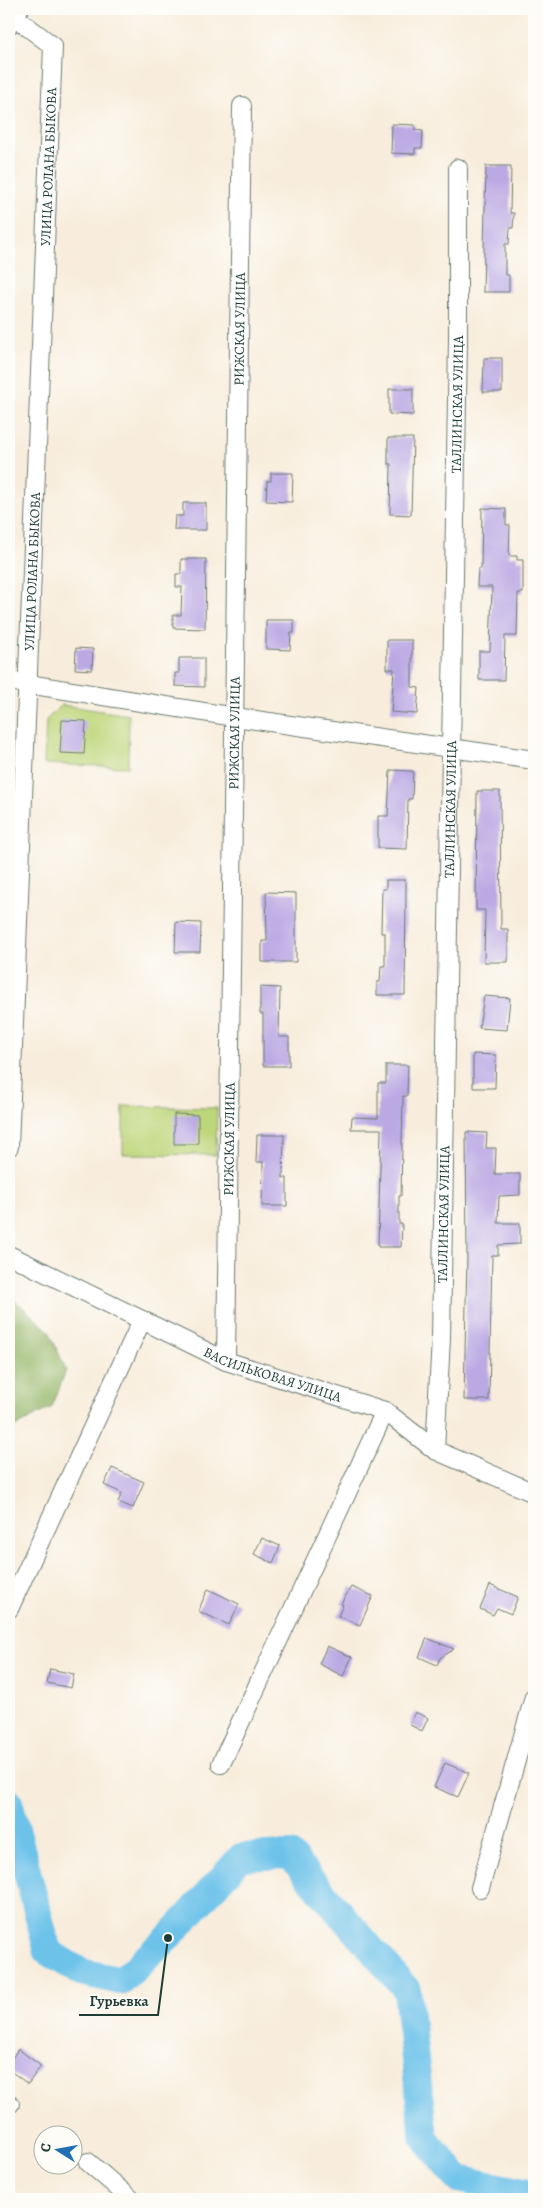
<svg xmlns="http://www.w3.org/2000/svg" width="543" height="2208" viewBox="0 0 543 2208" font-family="Alegreya,serif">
	<rect width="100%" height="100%" fill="#fdfcf7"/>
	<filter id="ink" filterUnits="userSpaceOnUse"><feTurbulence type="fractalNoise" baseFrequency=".02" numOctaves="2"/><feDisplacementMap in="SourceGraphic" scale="10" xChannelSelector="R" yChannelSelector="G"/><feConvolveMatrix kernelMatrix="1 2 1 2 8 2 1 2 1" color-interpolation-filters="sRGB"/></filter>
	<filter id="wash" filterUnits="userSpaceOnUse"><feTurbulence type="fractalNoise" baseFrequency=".0096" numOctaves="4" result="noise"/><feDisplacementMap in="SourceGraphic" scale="20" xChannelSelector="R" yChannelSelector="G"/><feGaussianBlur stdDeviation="1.12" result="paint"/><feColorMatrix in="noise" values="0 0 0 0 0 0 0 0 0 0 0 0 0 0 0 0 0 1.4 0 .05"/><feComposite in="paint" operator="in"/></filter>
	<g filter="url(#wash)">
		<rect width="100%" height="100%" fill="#f8eddc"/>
		<g fill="#bed67a" stroke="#6e8a57">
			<path d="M62 705 129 715 128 767 44 764 46 720Z"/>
			<path d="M123 1106 217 1108 216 1155 123 1154Z"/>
		</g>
		<path fill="#96b76a" stroke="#5a7a4f" d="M9 1295 49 1331 66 1370 52 1407 9 1430Z"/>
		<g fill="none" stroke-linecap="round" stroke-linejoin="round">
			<path stroke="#6dc2ea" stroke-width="28" d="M9 1802 48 1952 81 1972 121 1981 168 1938 241 1857 290 1855 407 1990 424 2137 458 2179 534 2194"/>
		</g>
		<g id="blocks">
			<g fill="#bba9e4">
				<path d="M392 124 415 125V130L423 131 422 148H415V154L391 153Z"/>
				<path d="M486 166H511L510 213H514L513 228H510L509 244H505V275H509V292H483Z"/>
				<path d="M484 358H502V392H483Z"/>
				<path d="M389 389H413V415L389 414Z"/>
				<path d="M388 438H413L411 515 390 514 391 464H388Z"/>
				<path d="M271 473H293L292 502 266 501 267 481H271Z"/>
				<path d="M183 503H206V530H174L175 516H183Z"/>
				<path d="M482 508 506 509V525H510L509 556H517V560H523V593H518L517 636H505L504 680H479V651H490L492 587H477L478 569H481Z"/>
				<path d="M181 559H206L205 629 173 628V615H181L182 587H176V574H181Z"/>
				<path d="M266 620H294V633H291L290 650 266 649Z"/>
				<path d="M387 640H412V687L419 688 417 714 391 712 394 669H387Z"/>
				<path d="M76 648 93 649 92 670 75 669Z"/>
				<path d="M179 658H204V687L175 686V673H179Z"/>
				<path d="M62 720 86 721 84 754 60 753Z"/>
				<path d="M390 770 413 771 412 799H408L407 849 378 848V816H388Z"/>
				<path d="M477 791H500L501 929H508V962H484L485 910H476Z"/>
				<path d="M386 880H405L406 885 405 995H377V982H380L381 966H385V933H381L382 889H386Z"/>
				<path d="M266 892 296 893V962H262V941H267Z"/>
				<path d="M176 922 201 923 200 952H175Z"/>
				<path d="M260 987 280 988 279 1037H289V1066H263V1014H260Z"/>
				<path d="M484 996 510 998 507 1030 479 1028Z"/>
				<path d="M473 1054 496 1055 495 1088H473Z"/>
				<path d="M386 1065H408L407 1096H403L401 1196H399V1224H402L401 1247H378L381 1129H351L352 1117 378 1118V1083H386Z"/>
				<path d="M174 1114 198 1115V1144H174Z"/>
				<path d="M466 1132 487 1133 486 1148H496L495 1174H520V1195L499 1196 498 1223H520V1244L498 1245V1255H492L489 1400H464L467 1256Z"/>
				<path d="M257 1135H284L283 1178H287V1206H262L263 1162H256Z"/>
				<path d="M112 1468 144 1482 133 1508 118 1502 122 1493 104 1485Z"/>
				<path d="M262 1538 280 1546 273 1563 254 1554Z"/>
				<path d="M490 1585 518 1597 511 1614 497 1608 493 1615 480 1609Z"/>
				<path d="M351 1587 373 1596 360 1625 338 1616 343 1605 341 1604Z"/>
				<path d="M208 1589 239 1604 229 1625 198 1611Z"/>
				<path d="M427 1638 454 1649 440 1658 437 1665 419 1657Z"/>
				<path d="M327 1646 352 1657 343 1676 319 1664Z"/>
				<path d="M50 1669 74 1674 71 1688 47 1683Z"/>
				<path d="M415 1712 428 1718 422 1731 410 1725Z"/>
				<path d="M445 1763 469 1773 458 1797 434 1787Z"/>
				<path d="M18 2049 41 2066 28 2084 9 2070V2063Z"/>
			</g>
		</g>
	</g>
	<g filter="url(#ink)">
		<use href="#blocks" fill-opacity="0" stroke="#6b7b6f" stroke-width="1"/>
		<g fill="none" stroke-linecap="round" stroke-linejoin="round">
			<g stroke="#6b7b6f" stroke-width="20">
				<g id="minor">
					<path d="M9 681 235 717 534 760"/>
					<path id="s1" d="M9 1147 53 46 12 15"/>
					<path id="s2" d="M9 1255 226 1361 385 1411 435 1450 534 1493"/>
					<path id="s3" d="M226 1361 242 106"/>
					<path id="s4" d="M435 1450 441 1339 458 341V168"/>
					<path d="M9 1609 142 1320"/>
					<path d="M221 1764 385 1411"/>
					<path d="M480 1888 534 1697"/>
					<path d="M9 2103 10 2104"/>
					<path d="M88 2162 131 2199"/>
				</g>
			</g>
			<g stroke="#6b7b6f" stroke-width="25">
				<path id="tertiary" d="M9 22 17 9"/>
			</g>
			<use href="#minor" stroke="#fff" stroke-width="18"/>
			<use href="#tertiary" stroke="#fff" stroke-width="22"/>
		</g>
	</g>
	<g text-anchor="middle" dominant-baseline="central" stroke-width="4" stroke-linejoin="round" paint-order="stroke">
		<g font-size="14" fill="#1f3d34" stroke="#fdfcf7">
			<text stroke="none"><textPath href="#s1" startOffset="981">УЛИЦА РОЛАНА БЫКОВА</textPath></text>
			<text stroke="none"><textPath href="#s3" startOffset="1032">РИЖСКАЯ УЛИЦА</textPath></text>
			<text stroke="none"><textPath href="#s4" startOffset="1046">ТАЛЛИНСКАЯ УЛИЦА</textPath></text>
			<text stroke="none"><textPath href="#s1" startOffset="576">УЛИЦА РОЛАНА БЫКОВА</textPath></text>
			<text stroke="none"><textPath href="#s3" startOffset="628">РИЖСКАЯ УЛИЦА</textPath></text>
			<text stroke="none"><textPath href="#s4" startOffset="641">ТАЛЛИНСКАЯ УЛИЦА</textPath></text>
			<text stroke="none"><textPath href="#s3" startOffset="222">РИЖСКАЯ УЛИЦА</textPath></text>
			<text stroke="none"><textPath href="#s4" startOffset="236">ТАЛЛИНСКАЯ УЛИЦА</textPath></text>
			<text stroke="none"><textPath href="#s2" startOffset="290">ВАСИЛЬКОВАЯ УЛИЦА</textPath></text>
		</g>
	</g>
	<path fill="none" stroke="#1f3d34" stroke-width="2" d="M168 1938L158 2015H79"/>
	<circle fill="#1f3d34" stroke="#fdfcf7" stroke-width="2" cx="168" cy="1938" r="5"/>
	<g font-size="15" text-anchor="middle" font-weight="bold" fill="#1f3d34" stroke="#fdfcf7" stroke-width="4" stroke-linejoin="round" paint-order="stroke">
		<text x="119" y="2006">Гурьевка</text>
	</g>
	<rect width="543" height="2208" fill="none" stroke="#fdfcf7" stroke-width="30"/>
	<g transform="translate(58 2150) rotate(281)"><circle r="24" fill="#fdfcf7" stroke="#a4b0a9"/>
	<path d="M0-4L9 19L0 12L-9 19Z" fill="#1f6fb2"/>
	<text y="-8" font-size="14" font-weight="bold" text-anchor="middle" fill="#1f3d34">С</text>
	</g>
</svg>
